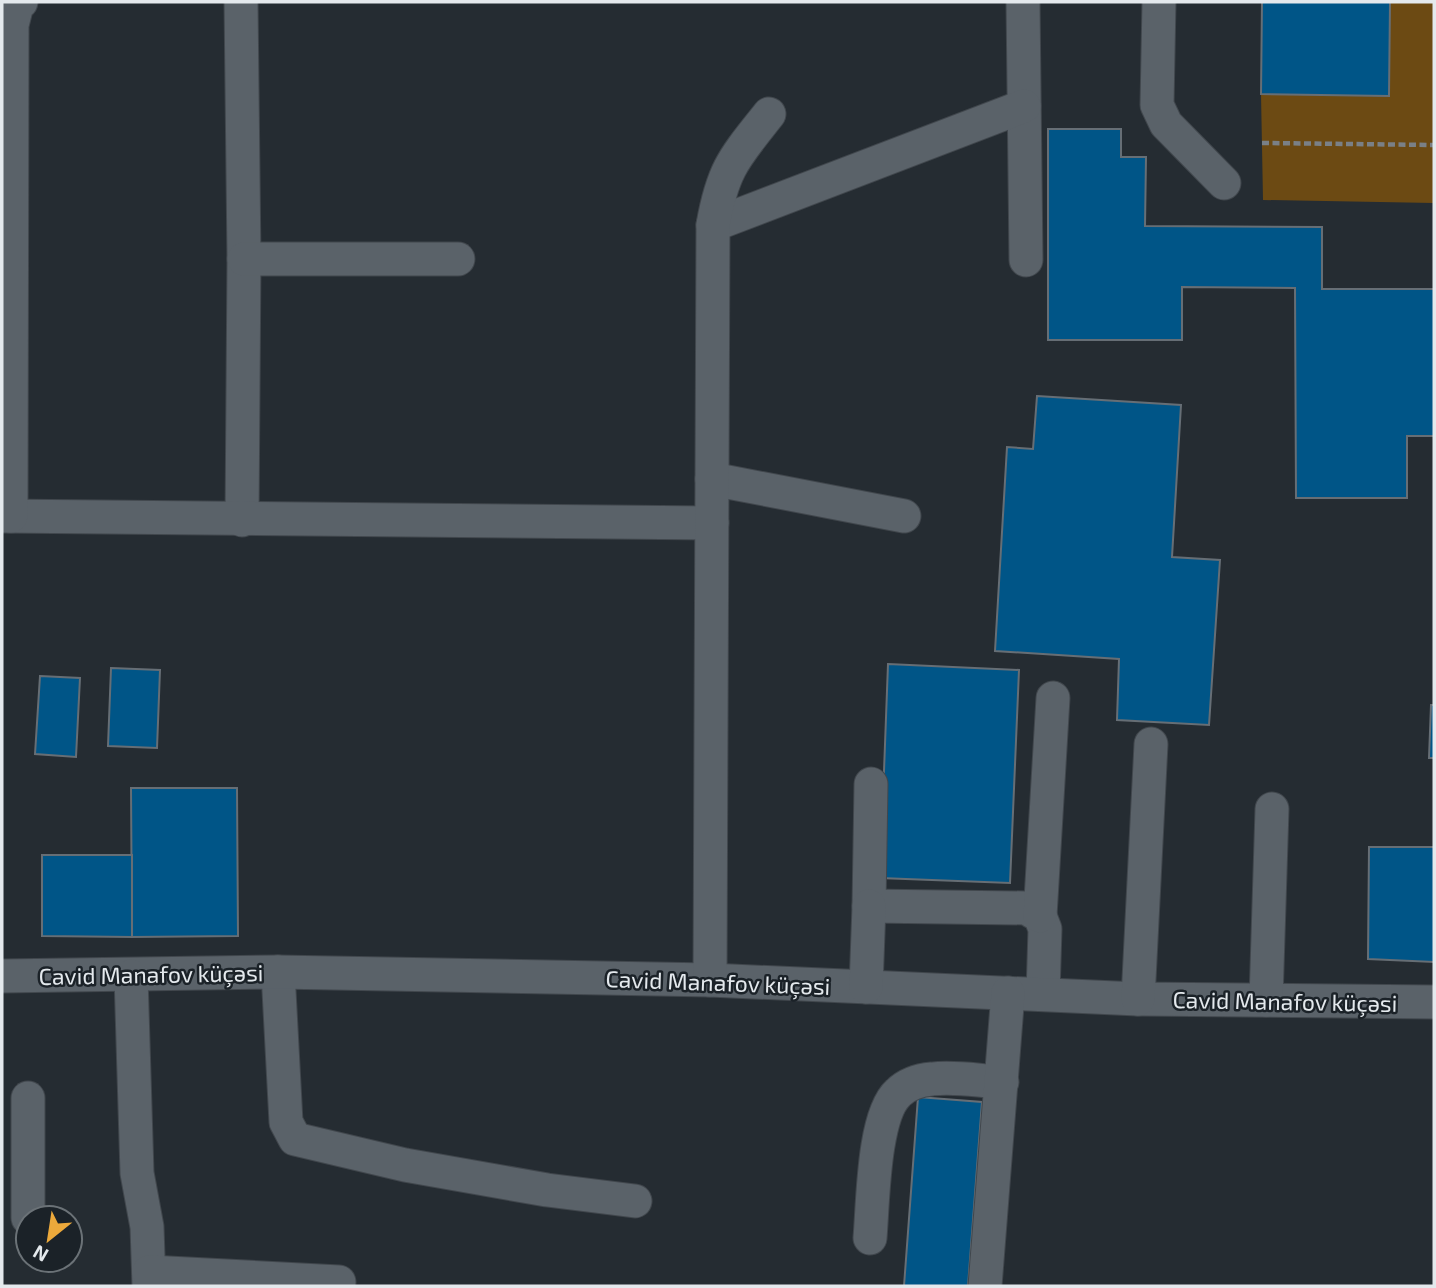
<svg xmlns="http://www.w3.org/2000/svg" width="1436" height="1288" viewBox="0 0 1436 1288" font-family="'Exo 2',sans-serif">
	<rect width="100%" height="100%" fill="#252c32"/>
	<path fill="#6c4a13" d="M1390 2H1434V203L1263 200 1261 94 1389 96Z"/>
	<g fill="#005587" stroke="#666e75" stroke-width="2">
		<path d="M1262 2H1390L1389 96 1261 94Z"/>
		<path d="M1048 129H1121V157H1146L1145 226 1322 227V289H1434V436H1407V498H1296L1295 288 1182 287V340H1048Z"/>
		<path d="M1037 396 1181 405 1172 557 1220 560 1209 725 1117 720 1119 659 995 651 1007 447 1033 449Z"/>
		<path d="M888 664 1019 670 1010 883 880 878Z"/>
		<path d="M111 668 160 670 157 748 108 746Z"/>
		<path d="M40 676 80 678 76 757 35 754Z"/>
		<path d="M1431 705H1434V758H1429Z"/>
		<path d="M131 788H237L238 936 132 937Z"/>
		<path d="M1369 847H1434V962L1368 959Z"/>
		<path d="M42 855H132V937L42 936Z"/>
		<path d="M918 1097 982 1102 968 1286H904Z"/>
	</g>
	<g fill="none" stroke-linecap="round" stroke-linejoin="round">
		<g stroke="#41474d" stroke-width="35">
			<g id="minor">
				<path d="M241 2 244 259 242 520"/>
				<path d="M1023 2 1026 260"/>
				<path d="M1159 2 1157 105 1166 124 1224 183"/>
				<path d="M713 225 1024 106"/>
				<path d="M244 259H458"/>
				<path d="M712 479 904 516"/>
				<path d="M2 516 712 523"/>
				<path d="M11 516 12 25 17 5 21 2"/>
				<path d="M871 784 869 906 1026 908 1040 916 1045 929 1043 994"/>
				<path d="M1040 916 1053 698"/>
				<path d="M278 972 286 1122 295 1139 405 1165 547 1190 635 1201"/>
				<path d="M2 976 278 972 710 980 1138 999 1434 1002"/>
				<path d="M131 976 137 1173 147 1227 149 1286"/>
				<path d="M710 980 713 225C723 168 735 157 769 114"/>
				<path d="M866 987 869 906"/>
				<path d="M1138 999 1151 744"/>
				<path d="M1266 1000 1272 809"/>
				<path d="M28 1218V1098"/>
				<path d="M870 1238C873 1204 873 1116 898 1093 907 1084 920 1080 932 1079 955 1076 979 1081 1002 1082"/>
				<path d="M149 1272 339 1282"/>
				<path d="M985 1286 1008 993"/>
			</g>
		</g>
		<path stroke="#7a8086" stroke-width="4.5" stroke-dasharray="7 3.5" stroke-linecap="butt" d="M1262 143 1434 145"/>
		<use href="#minor" stroke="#5a6269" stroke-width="33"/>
	</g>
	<g text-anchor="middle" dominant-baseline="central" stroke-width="5" stroke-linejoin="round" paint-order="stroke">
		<g font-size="23" fill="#e4e9ed" stroke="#1b2228">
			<text transform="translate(151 974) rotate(-1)">Cavid Manafov küçəsi</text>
			<text transform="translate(718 982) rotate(2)">Cavid Manafov küçəsi</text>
			<text transform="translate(1285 1001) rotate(1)">Cavid Manafov küçəsi</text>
		</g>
	</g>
	<rect width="1436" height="1288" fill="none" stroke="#e4e9ed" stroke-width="7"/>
	<g transform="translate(49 1239) rotate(210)"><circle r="33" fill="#1b2228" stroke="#6b7277" stroke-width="2"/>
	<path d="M0-5L12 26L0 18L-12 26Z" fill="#eca93b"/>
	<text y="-10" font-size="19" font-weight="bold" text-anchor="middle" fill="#e4e9ed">N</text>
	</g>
</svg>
